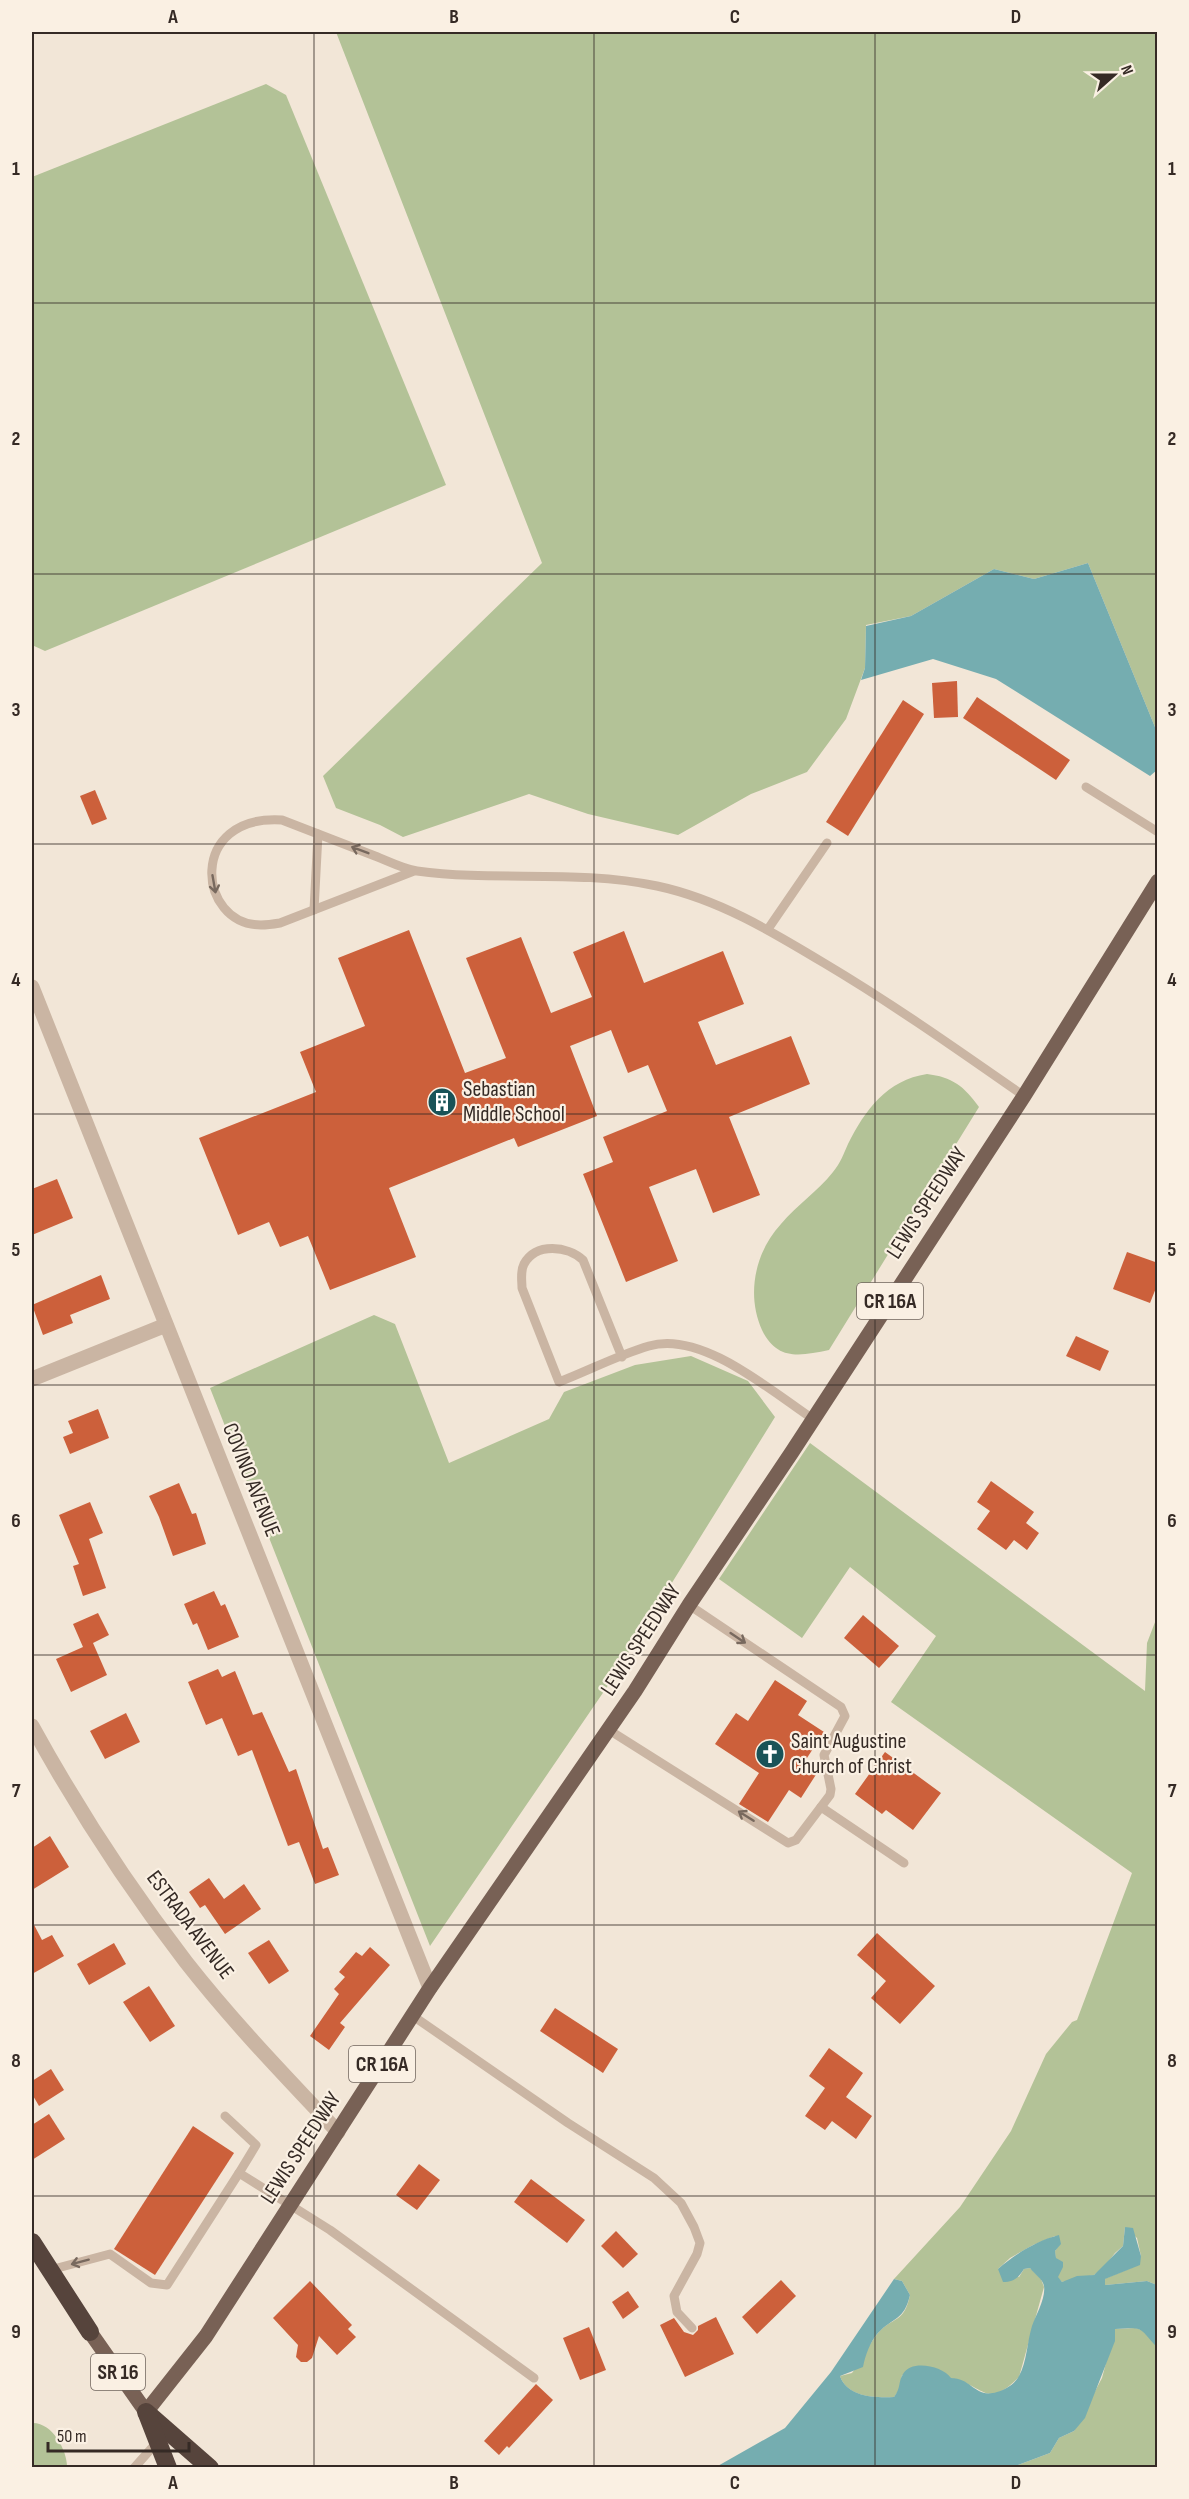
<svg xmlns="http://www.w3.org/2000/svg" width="1189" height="2499" viewBox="0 0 1189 2499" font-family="'Sofia Sans Condensed',sans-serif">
	<rect width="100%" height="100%" fill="#f2e6d7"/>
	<g fill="#b3c297">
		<path d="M336 32H1157V732L1088 563 1034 579 994 569 911 616 866 625 865 668 846 719 807 772 751 794 678 835 588 814 529 794 403 837 380 825 336 808 323 776 542 563Z"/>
		<path d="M266 84 286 95 446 485 45 651 32 645V177Z"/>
		<path d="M927 1074C952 1077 964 1086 979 1107L829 1350C800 1356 777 1361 762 1330 746 1295 755 1252 781 1224 797 1205 818 1191 833 1172 840 1164 844 1153 848 1144 865 1110 887 1080 927 1074Z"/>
		<path d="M374 1315 395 1324 449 1463 549 1419 564 1392 635 1365 691 1356 748 1381 775 1417 609 1684 430 1946 210 1388Z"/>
		<path d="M810 1443 1145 1691 1147 1643 1157 1617V2285L1147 2281 1105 2285 1104 2279 1131 2268 1141 2256 1137 2238 1125 2227 1123 2246 1115 2253 1104 2267 1094 2275 1062 2282 1057 2277 1055 2251 1060 2244 1055 2236 1033 2245 1010 2258 998 2269 1019 2277 1024 2269 1030 2268 1041 2279 1044 2287 1019 2377C987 2409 985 2387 954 2379 938 2375 919 2376 902 2375L900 2389 894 2397C874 2398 847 2397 840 2376L852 2373C862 2361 868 2345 878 2333 893 2316 904 2324 910 2295L902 2281 894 2279 960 2207 1011 2131 1046 2054 1072 2022 1077 2020 1132 1873 891 1702 936 1636 850 1567 802 1638 719 1579Z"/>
		<path d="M1135 2328 1146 2331 1157 2347V2467L1010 2468 1050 2453 1059 2438 1074 2431 1102 2378 1115 2329Z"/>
		<path d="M32 2423C52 2422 67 2450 67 2467H32Z"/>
	</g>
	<g fill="#75adb0">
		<path d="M1088 563 1157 732V770L1150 776 996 679 933 659 861 680 865 668 866 626 911 616 994 569 1034 579Z"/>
		<path d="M1125 2227 1133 2228 1141 2256 1140 2265 1105 2279V2285L1147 2281 1157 2285V2347C1138 2327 1145 2327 1115 2329V2341L1085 2418 1074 2431 1059 2438 1050 2453 1010 2468 716 2467 785 2428 831 2372 894 2279 902 2281 910 2295C904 2321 893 2317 878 2333 870 2342 865 2356 863 2367L840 2376C847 2397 875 2398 894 2397 901 2388 898 2382 903 2374 911 2359 943 2366 951 2378 972 2378 975 2399 997 2392 1005 2390 1015 2384 1019 2376 1027 2362 1027 2342 1032 2326 1036 2315 1046 2298 1044 2286 1043 2279 1034 2274 1030 2268L1024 2269C1018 2278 1014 2282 1003 2282L998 2269C1017 2253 1036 2241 1059 2235L1061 2244 1055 2251 1056 2258 1063 2262V2267L1058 2277 1062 2282 1077 2276 1094 2275 1123 2246Z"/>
	</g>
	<g fill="#cc603b">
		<path d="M957 681 958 717 934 718 932 683Z"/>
		<path d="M977 697 1070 760 1056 780 963 718Z"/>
		<path d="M903 700 924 714 848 836 826 822Z"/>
		<path d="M95 790 107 819 92 825 80 796Z"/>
		<path d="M409 930 465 1073 506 1058 466 958 521 937 551 1013 592 997 573 952 624 931 644 983 723 951 744 1004 698 1022 716 1065 791 1036 810 1084 729 1117 760 1195 713 1213 696 1169 649 1187 678 1261 626 1282 583 1174 613 1162 603 1137 667 1111 648 1065 628 1073 611 1030 570 1046 597 1116 518 1147 514 1138 389 1188 416 1257 330 1290 308 1236 280 1247 269 1222 238 1235 199 1138 316 1092 300 1052 365 1026 338 958Z"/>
		<path d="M57 1179 73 1218 32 1235V1189Z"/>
		<path d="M1127 1252 1158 1263V1283L1150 1303 1113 1289Z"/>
		<path d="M101 1275 110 1299 70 1315 73 1323 43 1335 32 1305Z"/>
		<path d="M1076 1336 1109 1351 1100 1371 1066 1356Z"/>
		<path d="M98 1409 109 1438 70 1454 63 1437 73 1433 68 1421Z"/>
		<path d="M991 1481 1034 1512 1026 1523 1039 1533 1027 1550 1014 1540 1006 1550 977 1529 990 1511 977 1502Z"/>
		<path d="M179 1483 192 1514 196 1513 206 1544 173 1556 159 1517 149 1496Z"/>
		<path d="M90 1502 103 1533 89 1539 106 1588 83 1596 73 1566 79 1564 59 1515Z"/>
		<path d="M214 1591 221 1606 225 1604 239 1637 208 1650 197 1623 193 1625 184 1604Z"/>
		<path d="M98 1613 109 1635 93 1643 107 1675 71 1692 56 1659 83 1647 73 1624Z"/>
		<path d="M863 1615 899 1646 879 1668 844 1638Z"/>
		<path d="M218 1669 222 1677 235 1671 253 1715 262 1712 289 1772 296 1769 323 1849 328 1847 339 1875 315 1884 299 1842 288 1846 252 1750 238 1756 222 1718 206 1725 188 1682Z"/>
		<path d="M775 1680 807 1701 798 1715 824 1732 803 1764 817 1773 801 1798 789 1790 768 1822 739 1804 759 1773 715 1744 736 1713 748 1721Z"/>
		<path d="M126 1713 140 1742 105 1759 90 1731Z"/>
		<path d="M885 1752 941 1793 913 1830 886 1810 882 1814 855 1794Z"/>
		<path d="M50 1836 69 1867 32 1890V1848Z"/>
		<path d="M209 1878 224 1899 244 1884 261 1909 225 1934 205 1905 200 1908 189 1892Z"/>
		<path d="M32 1921 42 1940 52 1935 64 1956 32 1974Z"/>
		<path d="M877 1933 935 1986 900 2024 871 1998 886 1981 857 1955Z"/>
		<path d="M269 1940 289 1971 269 1984 248 1953Z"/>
		<path d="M114 1943 126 1964 89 1985 77 1964Z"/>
		<path d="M370 1947 390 1965 340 2023 345 2027 329 2050 310 2036 339 1994 334 1989 345 1977 339 1972 356 1952 362 1956Z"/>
		<path d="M149 1986 175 2026 150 2042 123 2002Z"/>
		<path d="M555 2008 618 2049 603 2073 540 2031Z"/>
		<path d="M829 2048 863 2073 846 2097 872 2116 856 2139 832 2121 825 2130 805 2116 825 2088 809 2076Z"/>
		<path d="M51 2069 64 2090 39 2106 32 2094V2081Z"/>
		<path d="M49 2114 65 2139 32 2160V2125Z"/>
		<path d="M193 2126 234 2153 155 2275 114 2249Z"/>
		<path d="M419 2164 440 2180 417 2210 396 2195Z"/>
		<path d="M531 2179 585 2220 567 2243 514 2202Z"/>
		<path d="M616 2231 638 2254 623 2268 601 2246Z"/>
		<path d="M781 2280 796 2296 757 2334 742 2317Z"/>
		<path d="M310 2281 352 2325 348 2329 356 2337 337 2355 319 2336 312 2358 307 2362H301L296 2357 298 2345 273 2318Z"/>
		<path d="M628 2291 639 2307 623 2319 612 2302Z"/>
		<path d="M716 2317 734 2354 685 2377 660 2325 674 2318 684 2332 693 2335 698 2330V2326Z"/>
		<path d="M589 2327 606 2370 580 2380 563 2338Z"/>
		<path d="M536 2384 553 2400 509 2448 507 2446 499 2455 484 2441Z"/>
	</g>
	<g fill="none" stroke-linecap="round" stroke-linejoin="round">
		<g stroke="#cab5a3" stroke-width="9">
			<path d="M1086 787 1158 832"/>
			<path d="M414 871 280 923C274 924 267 925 261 925 197 925 187 814 282 820 313 832 344 844 375 856 388 861 403 869 417 871 497 882 577 869 657 886 718 899 771 931 824 963 893 1004 958 1050 1024 1096"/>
			<path d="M314 910 318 834"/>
			<path d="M768 929 827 843"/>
			<path d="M622 1357 583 1260C568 1246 536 1242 524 1264 520 1272 522 1280 522 1288L559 1382C588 1371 618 1355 649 1346 701 1330 771 1391 813 1419"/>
			<path d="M609 1730 788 1843 796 1840 830 1795 831 1789 824 1755 845 1716 841 1707 689 1605"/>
			<path d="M821 1807 904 1863"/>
			<path d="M413 2016 568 2123 654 2178 681 2203 694 2227 700 2243 697 2254 674 2296 677 2312 692 2328"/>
			<path d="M225 2116 256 2145 239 2173"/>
			<path d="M50 2270 110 2254 151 2283 167 2285 239 2173 330 2230 534 2378"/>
			<path d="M134 2468 158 2441"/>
		</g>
		<g stroke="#cab5a3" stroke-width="15">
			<path d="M32 987 430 1988"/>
			<path d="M32 1379 166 1325"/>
			<path d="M32 1726C77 1808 129 1888 186 1962 233 2022 286 2077 338 2132"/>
		</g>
		<path stroke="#786155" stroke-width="15" d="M90 2332 146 2412 206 2336 430 1988 635 1691 689 1605 792 1452 1024 1096 1158 881"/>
		<g stroke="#56443c" stroke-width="18">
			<path d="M32 2242 90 2332"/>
			<path d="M146 2412 210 2468"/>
			<path d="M147 2414 168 2468"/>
		</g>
	</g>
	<defs><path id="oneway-shaft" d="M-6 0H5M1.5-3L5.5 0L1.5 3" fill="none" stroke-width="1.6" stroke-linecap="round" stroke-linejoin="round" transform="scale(1.5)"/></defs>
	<g stroke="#78695e">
		<use href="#oneway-shaft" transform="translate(360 850) rotate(-159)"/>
		<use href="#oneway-shaft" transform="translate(214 884) rotate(80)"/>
		<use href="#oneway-shaft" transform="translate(738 1638) rotate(34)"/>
		<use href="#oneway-shaft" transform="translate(746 1816) rotate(-148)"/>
		<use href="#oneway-shaft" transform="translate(80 2262) rotate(165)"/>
	</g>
	<path fill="none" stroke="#352a25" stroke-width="1.5" stroke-opacity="0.55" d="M314 32V2468M594 32V2468M875 32V2468M32 303H1158M32 574H1158M32 844H1158M32 1114H1158M32 1385H1158M32 1655H1158M32 1925H1158M32 2196H1158"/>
	<defs>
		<g id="building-disc" transform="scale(1.5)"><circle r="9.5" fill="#195358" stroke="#faf0e3"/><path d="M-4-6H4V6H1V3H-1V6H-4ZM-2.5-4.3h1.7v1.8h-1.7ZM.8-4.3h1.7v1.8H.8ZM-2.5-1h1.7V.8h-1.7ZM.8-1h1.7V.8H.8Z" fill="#fff"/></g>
		<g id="church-disc" transform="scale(1.5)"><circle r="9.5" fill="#195358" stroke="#faf0e3"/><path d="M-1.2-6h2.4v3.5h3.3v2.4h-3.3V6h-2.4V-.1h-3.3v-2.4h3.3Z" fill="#fff"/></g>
	</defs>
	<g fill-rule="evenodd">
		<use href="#building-disc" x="442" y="1102"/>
		<use href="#church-disc" x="770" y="1754"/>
	</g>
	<g text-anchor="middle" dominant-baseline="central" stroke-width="4.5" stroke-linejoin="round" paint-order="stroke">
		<g fill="#faf0e3" stroke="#70655e" stroke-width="1.5">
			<rect x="857" y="1283" width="66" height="36" rx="4.5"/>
			<rect x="349" y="2046" width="66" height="36" rx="4.5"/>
			<rect x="91" y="2354" width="54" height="36" rx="4.5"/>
		</g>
		<g font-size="21" font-weight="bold" fill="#352a25">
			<text x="890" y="1301">CR 16A</text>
			<text x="382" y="2064">CR 16A</text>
			<text x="118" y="2372">SR 16</text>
		</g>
		<g font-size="22" fill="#352a25" stroke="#faf0e3" text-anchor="start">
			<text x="463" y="1089">Sebastian<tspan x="463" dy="25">Middle School</tspan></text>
			<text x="791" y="1741">Saint Augustine<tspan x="791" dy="25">Church of Christ</tspan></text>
		</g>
		<g font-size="22" fill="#352a25" stroke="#faf0e3">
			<text transform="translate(927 1203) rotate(-57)">LEWIS SPEEDWAY</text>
			<text transform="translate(251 1480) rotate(68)">COVINO AVENUE</text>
			<text transform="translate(641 1640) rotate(-57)">LEWIS SPEEDWAY</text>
			<text transform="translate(190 1925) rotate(53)">ESTRADA AVENUE</text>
			<text transform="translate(301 2148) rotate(-57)">LEWIS SPEEDWAY</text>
		</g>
	</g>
	<rect width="1189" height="2499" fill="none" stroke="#faf0e3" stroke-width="66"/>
	<g transform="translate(1114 75) rotate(69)" stroke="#faf0e3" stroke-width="4.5" paint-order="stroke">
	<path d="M0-4.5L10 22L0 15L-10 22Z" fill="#352a25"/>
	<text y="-9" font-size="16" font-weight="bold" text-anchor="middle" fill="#352a25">N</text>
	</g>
	<path d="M48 2442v9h141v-9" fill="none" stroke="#352a25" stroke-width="3"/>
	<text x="57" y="2442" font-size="18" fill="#352a25" stroke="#faf0e3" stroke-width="4.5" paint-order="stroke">50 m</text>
	<rect x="33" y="33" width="1123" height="2433" fill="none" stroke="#352a25" stroke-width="2"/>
	<g font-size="20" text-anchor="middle" font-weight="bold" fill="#352a25">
		<text x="173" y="23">A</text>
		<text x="454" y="23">B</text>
		<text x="735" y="23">C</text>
		<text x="1016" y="23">D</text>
		<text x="16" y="175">1</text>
		<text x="1172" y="175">1</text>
		<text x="16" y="445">2</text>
		<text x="1172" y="445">2</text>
		<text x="16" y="716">3</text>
		<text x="1172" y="716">3</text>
		<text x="16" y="986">4</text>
		<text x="1172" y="986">4</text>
		<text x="16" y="1256">5</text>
		<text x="1172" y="1256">5</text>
		<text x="16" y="1527">6</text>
		<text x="1172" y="1527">6</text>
		<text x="16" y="1797">7</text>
		<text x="1172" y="1797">7</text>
		<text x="16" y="2067">8</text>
		<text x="1172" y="2067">8</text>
		<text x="16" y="2338">9</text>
		<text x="1172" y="2338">9</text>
		<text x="173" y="2489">A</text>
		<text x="454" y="2489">B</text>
		<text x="735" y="2489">C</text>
		<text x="1016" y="2489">D</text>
	</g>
</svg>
